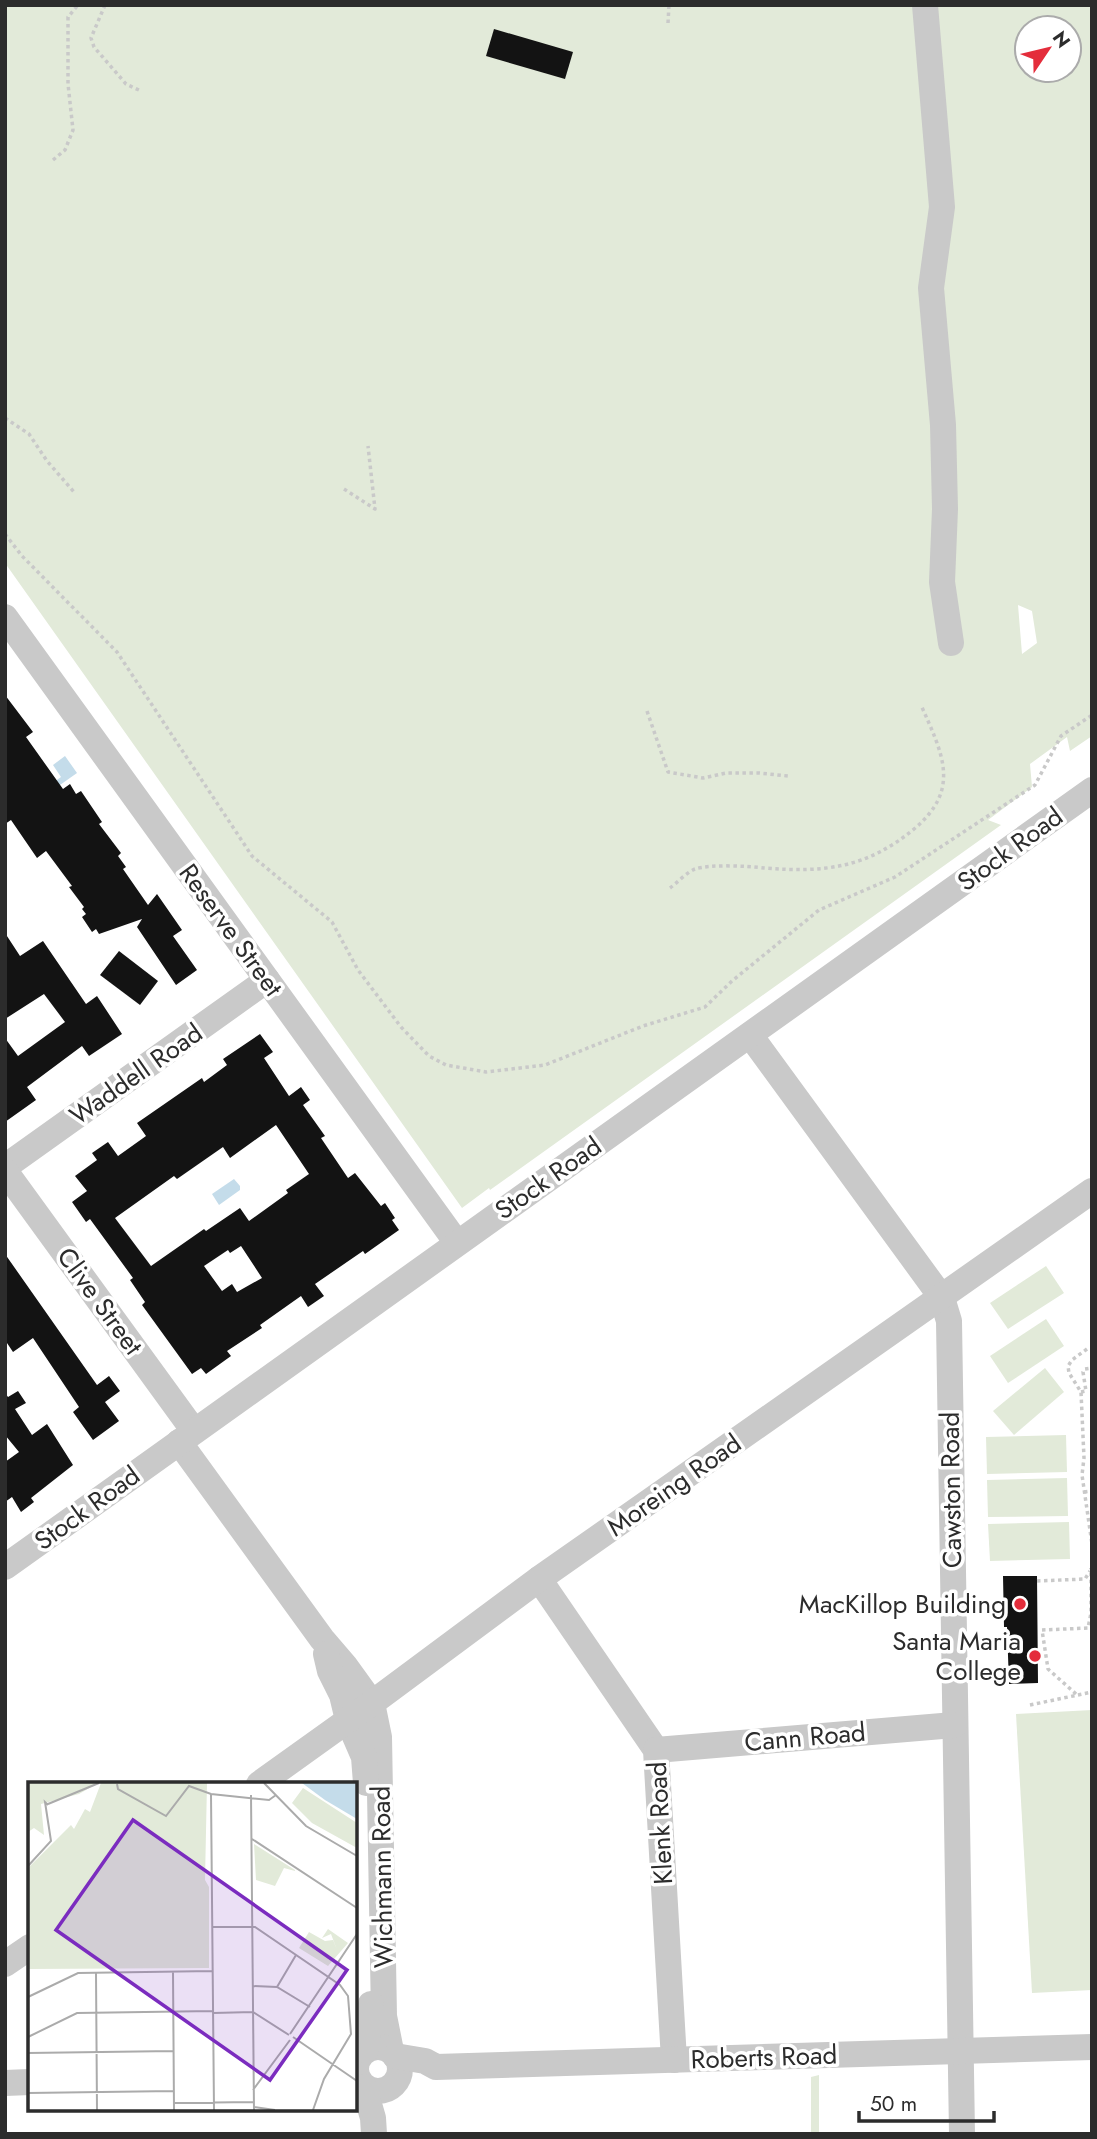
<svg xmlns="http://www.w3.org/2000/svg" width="1097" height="2139" viewBox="0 0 1097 2139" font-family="Jost,sans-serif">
	<rect width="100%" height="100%" fill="#fff"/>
	<g fill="#e2ead9" fill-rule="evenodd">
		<path d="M5 5H1092V736L1070 751 1067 737 1030 764 1032 787 988 820 1001 825 490 1190 489 1188 462 1208 5 563ZM1027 28H1069V70H1027ZM1018 605 1032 611 1037 643 1022 654Z"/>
		<path d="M1046 1266 1064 1293 1008 1329 990 1303Z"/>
		<path d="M1046 1319 1064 1346 1008 1383 990 1356Z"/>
		<path d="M1045 1368 1064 1392 1014 1435 993 1411Z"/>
		<path d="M1066 1435 1067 1472 987 1474 986 1437Z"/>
		<path d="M1067 1478 1068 1516 988 1517 987 1480Z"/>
		<path d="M1069 1522 1070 1559 990 1561 988 1524Z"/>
		<path d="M1092 1710V1990L1032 1993 1016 1714Z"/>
		<path d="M819 2075V2134H811V2077Z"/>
	</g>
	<g fill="#c4dcea">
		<path d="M65 756 77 773 50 792 47 787 61 777 53 765Z"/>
		<path d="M234 1179 240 1186V1190L219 1205 212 1194Z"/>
	</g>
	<g fill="#131313" fill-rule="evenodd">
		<path d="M494 29 573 52 565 79 486 56Z"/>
		<path d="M5 695 33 732 26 737 63 789 70 784 76 794 81 791 102 822 99 824 121 853 118 856 126 867 123 869 148 905 157 894 182 930 173 936 197 970 176 985 137 927 142 919 99 934 96 929 92 932 82 917 86 914 82 909 84 907 69 887 72 886 46 851 37 858 11 820 5 824Z"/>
		<path d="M5 933 20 956 43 941 86 1004 97 996 122 1034 89 1056 82 1046 27 1087 36 1100 5 1122V1038L18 1056 65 1022 44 994 5 1019Z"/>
		<path d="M119 951 158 981 140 1005 100 975Z"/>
		<path d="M260 1034 273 1052 264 1058 289 1096 301 1087 310 1100 303 1105 325 1136 321 1138 348 1178 355 1173 381 1206 385 1203 395 1218 392 1220 399 1230 365 1254 363 1251 315 1284 324 1296 308 1307 301 1296 260 1325 262 1328 227 1351 231 1356 206 1374 201 1368 192 1374 142 1305 145 1302 130 1280 133 1278 90 1219 86 1222 72 1202 87 1191 75 1176 97 1160 92 1153 108 1142 118 1156 146 1136 137 1123 202 1078 204 1082 227 1065 223 1059ZM276 1125 309 1174 286 1190 288 1193 249 1221 240 1208 206 1231 204 1229 151 1266 115 1218 174 1176 177 1179 223 1147 230 1158ZM241 1246 262 1278 237 1292 232 1284 222 1291 204 1266 228 1250 230 1253Z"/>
		<path d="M5 1254 97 1385 109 1376 120 1391 105 1402 119 1421 93 1440 73 1412 79 1407 33 1338 13 1352 5 1340Z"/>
		<path d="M18 1391 26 1403 15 1409 32 1435 47 1424 73 1465 31 1498 34 1502 21 1512 12 1497 5 1502V1462L19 1452 5 1435V1393L8 1397Z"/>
		<path d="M1003 1576H1037L1038 1683 1009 1684 1007 1627H1004Z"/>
	</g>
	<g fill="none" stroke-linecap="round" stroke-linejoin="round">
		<g stroke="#c9c9c9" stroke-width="3.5" stroke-dasharray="3.5 3.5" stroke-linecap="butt">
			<path d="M105 5 91 38 94 47 126 84 141 91"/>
			<path d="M668 23 669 5"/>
			<path d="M53 160 65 150 73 130 68 84V17L78 5"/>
			<path d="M5 418 29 434 47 461 74 492"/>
			<path d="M344 489 375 509 368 446"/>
			<path d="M5 534 22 556 117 652 252 856 332 922 358 970 401 1027 429 1056 446 1065 486 1072 545 1065 643 1026 705 1007 732 981 819 910 895 877 1035 785 1061 736 1092 715"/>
			<path d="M647 711 668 772 703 778 726 773H759L788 776"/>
			<path d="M670 888C677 883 687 872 695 869 710 864 748 866 764 868 824 873 867 868 914 829 962 789 942 753 921 705"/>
			<path d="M1087 1349 1072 1360 1068 1366 1069 1373 1081 1392 1084 1458 1082 1475 1092 1544"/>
			<path d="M1081 1392 1086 1391 1083 1372 1085 1369 1092 1368"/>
			<path d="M1084 1492 1092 1491"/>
			<path d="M1037 1581 1085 1579 1090 1571"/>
			<path d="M1076 1694 1048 1669 1042 1630 1088 1628 1091 1613V1568"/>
			<path d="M1030 1705 1092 1692"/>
		</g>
		<g stroke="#c9c9c9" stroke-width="26">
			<path d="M925 5 942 207 931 288 943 425 945 509 942 582 951 643"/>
			<path d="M5 617 457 1243"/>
			<path d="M750 1035 942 1298 949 1321 962 2134"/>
			<path d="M5 1167 267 980"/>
			<path d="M5 1171 194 1431"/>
			<path d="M179 1442 322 1639 346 1667 372 1703 379 1737 384 2016 391 2051"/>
			<path d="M5 1567 1092 790"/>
			<path d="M539 1579 656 1750 674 2060"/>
			<path d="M326 1654 330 1671 342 1695 348 1720 364 1757 366 1783"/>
			<path d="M656 1750 954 1725"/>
			<path d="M259 1784 372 1703 539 1579 1092 1191"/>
			<path d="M5 1964 30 1947"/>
			<circle cx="378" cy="2069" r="22"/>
			<path d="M366 2050 371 2004"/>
			<path d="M395 2056 425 2061 436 2067 1092 2047"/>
			<path d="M5 2083 30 2082"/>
			<path d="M364 2087 373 2118 374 2134"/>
		</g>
	</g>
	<g fill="#e42d3b" stroke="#fff" stroke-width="2.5">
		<circle cx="1020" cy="1604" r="7"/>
		<circle cx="1035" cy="1656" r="7"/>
	</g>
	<g text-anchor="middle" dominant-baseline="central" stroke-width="7" stroke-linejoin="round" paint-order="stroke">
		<g font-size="26" fill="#2c2c2c" stroke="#fff">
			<text transform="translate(1010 849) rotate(-36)">Stock Road</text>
			<text transform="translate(231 930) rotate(54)">Reserve Street</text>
			<text transform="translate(136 1074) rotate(-35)">Waddell Road</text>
			<text transform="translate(548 1178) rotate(-35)">Stock Road</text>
			<text transform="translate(100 1301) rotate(54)">Clive Street</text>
			<text transform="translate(674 1485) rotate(-35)">Moreing Road</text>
			<text transform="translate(951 1490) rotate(-91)">Cawston Road</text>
			<text transform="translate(87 1508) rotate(-36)">Stock Road</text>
			<text transform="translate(805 1737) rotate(-5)">Cann Road</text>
			<text transform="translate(660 1823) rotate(-93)">Klenk Road</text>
			<text transform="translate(382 1877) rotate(-91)">Wichmann Road</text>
			<text transform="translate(764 2057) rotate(-2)">Roberts Road</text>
		</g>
		<g font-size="26" fill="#2c2c2c" stroke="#fff" text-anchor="end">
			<text x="1006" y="1604">MacKillop Building</text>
			<text x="1021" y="1641">Santa Maria<tspan x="1021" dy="30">College</tspan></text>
		</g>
	</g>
	<g transform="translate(28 1782)">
		<rect width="329" height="329" fill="#fff"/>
		<path d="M0 1H70L51 12 13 22 16 53 6 46 0 50ZM73 1H179L177 98 181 105V186L0 187V86L43 43 46 47 57 27 62 30ZM275 6 329 41V66L284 41 264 21ZM226 62 267 88V89L256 86 247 104 228 98ZM300 147 320 161 300 184 271 166 281 150 297 159 305 158 309 168 303 152 294 156Z" fill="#e2ead9"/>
		<path d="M274 1H329V37L297 18Z" fill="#c4dcea"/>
		<path fill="none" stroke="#ababab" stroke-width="2" d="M236 1 278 44 329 74M89 2 90 7 138 34 161 4 183 12 241 18 248 13M183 12 186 328M223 13 226 328M20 22 71 1M224 57 329 126M0 84 23 59 17 20 20 23M184 145H227L312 203 320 214 323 252 296 297 285 328M145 190 146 328M68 191 69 328M224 204 249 205 282 225M249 205 268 173M0 215 50 191 185 189M185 231 225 230 261 253M262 252 329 152M0 255 49 231 185 229M265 255 329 299M0 271 146 269M225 308 262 258M0 311 146 309M146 321 225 320M226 325 247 328"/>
		<path fill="#7b2cbf" fill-opacity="0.15" stroke="#7b2cbf" stroke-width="3.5" d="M105 38 319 188 242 298 28 148Z"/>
		<rect width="329" height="329" fill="none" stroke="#2c2c2c" stroke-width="3.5"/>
	</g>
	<rect width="1097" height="2139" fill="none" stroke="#2c2c2c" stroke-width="14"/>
	<g transform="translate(1048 49) rotate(55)"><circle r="33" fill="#ffffff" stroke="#ababab" stroke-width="2"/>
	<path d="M0-5L12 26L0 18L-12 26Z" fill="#e42d3b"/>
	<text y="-10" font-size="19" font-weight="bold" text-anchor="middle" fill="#2c2c2c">N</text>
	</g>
	<path d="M859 2111v10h135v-10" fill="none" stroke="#2c2c2c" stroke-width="3.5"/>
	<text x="870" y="2111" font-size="21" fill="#2c2c2c" stroke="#ffffff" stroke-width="5" paint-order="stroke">50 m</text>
</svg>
